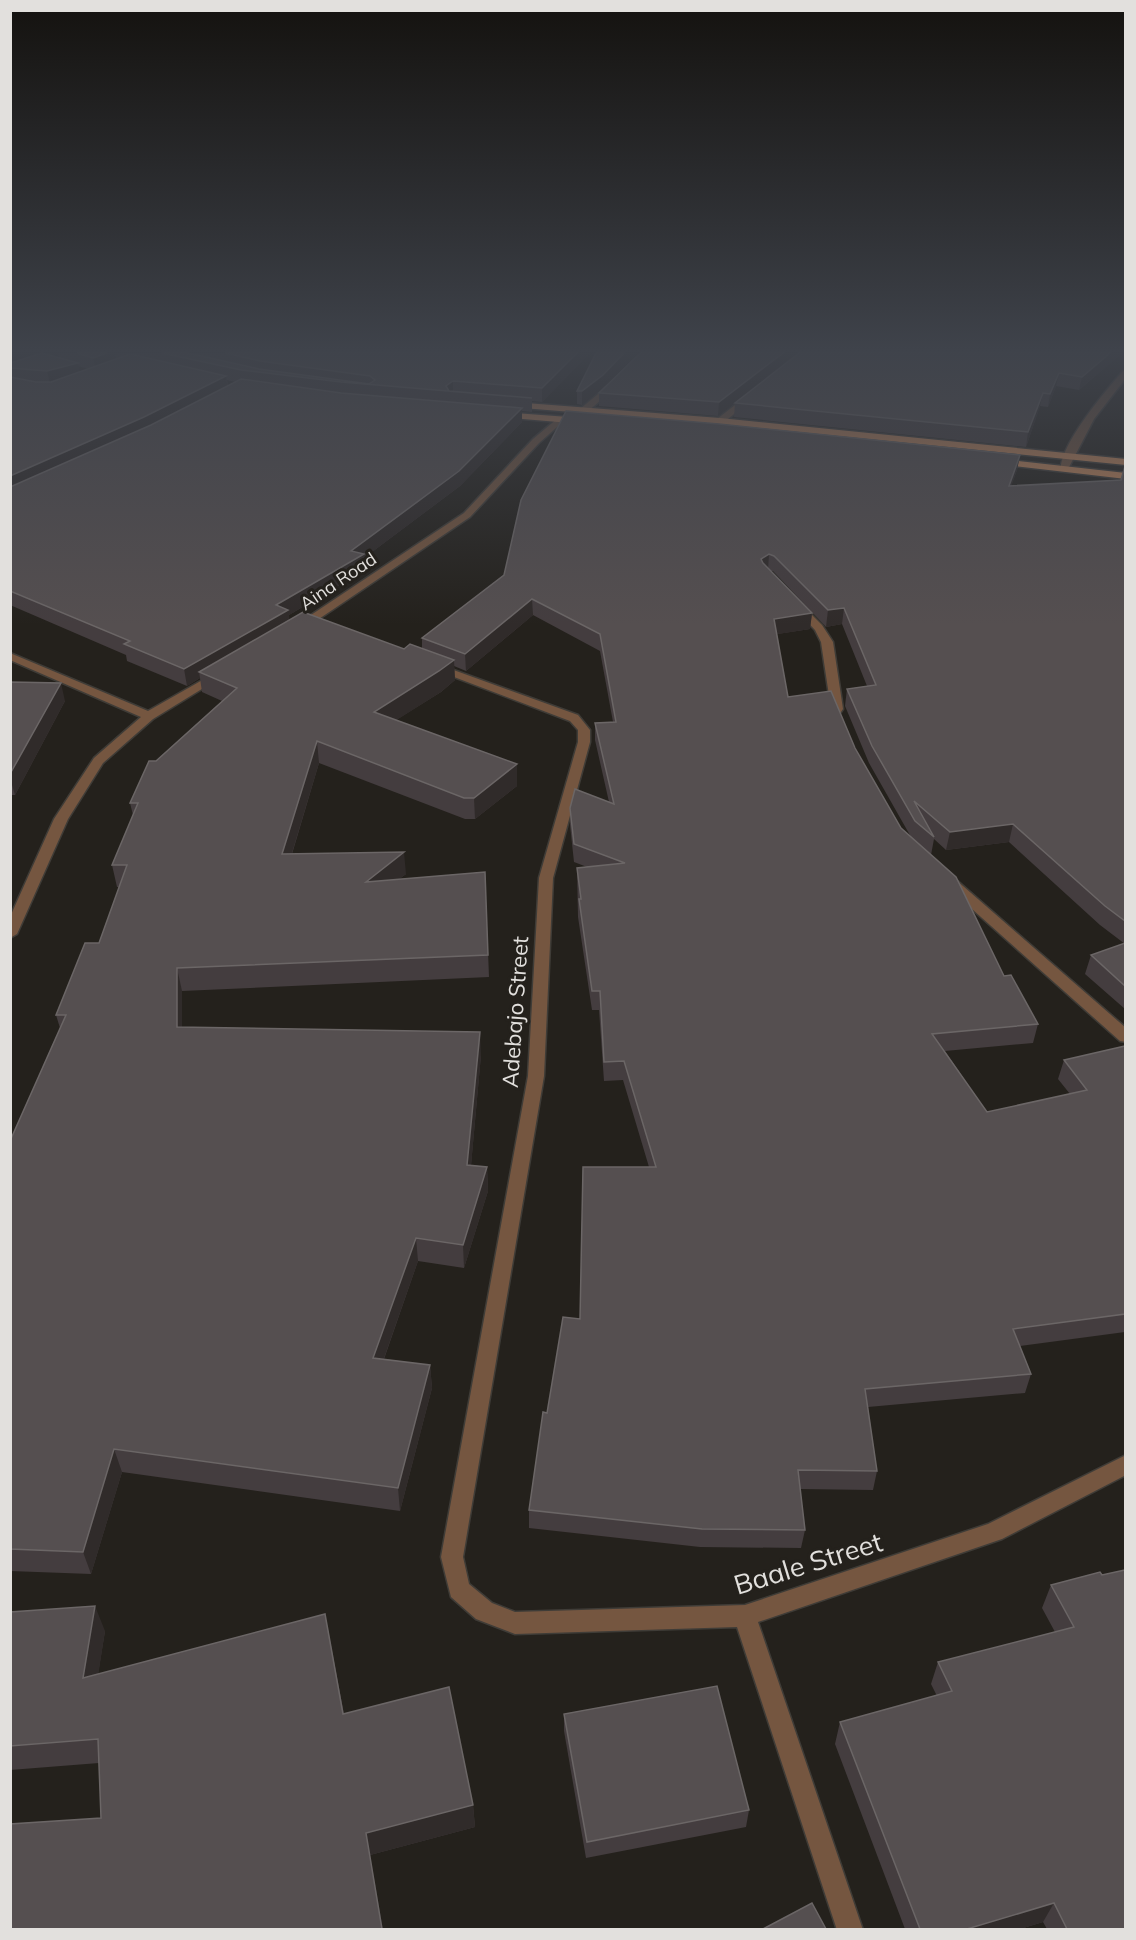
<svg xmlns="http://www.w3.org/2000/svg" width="1136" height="1940" viewBox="0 0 1136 1940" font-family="Mulish,sans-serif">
	<rect width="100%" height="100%" fill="#24211c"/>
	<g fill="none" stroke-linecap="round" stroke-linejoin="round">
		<g stroke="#3f3c37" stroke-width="3">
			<g id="minor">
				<path d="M1123 371H1126V378L1094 419 1067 471H1061C1058 447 1106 390 1123 371Z"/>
				<path d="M610 384 617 386 586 413H580V409Z"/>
				<path d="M748 395 755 397 723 423H717V419Z"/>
				<path d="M558 418 565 420 539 443 470 517 304 629H296V625L464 513 533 439Z"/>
				<path d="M798 604 802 605 822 625 833 642 843 709 841 712H833L831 709 821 642 815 630 793 607Z"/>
				<path d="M10 653 148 711 213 674H221L223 676 153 719 103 763 68 819 17 934 10 938V917L54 819 94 758 141 717 10 660Z"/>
				<path d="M437 664 578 715 590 730V742L553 878 544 1076 463 1557 469 1584 492 1603 515 1612 745 1605 988 1524 1126 1455V1475L1002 1539 758 1622 863 1930H837L737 1627 515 1634 476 1619 451 1597 441 1557 528 1076 539 878 578 742V730L570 721 433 669V665Z"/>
				<path d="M950 878 955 879 1126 1028V1042L1120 1041 945 885 943 882 945 879Z"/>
			</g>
		</g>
		<g stroke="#3f3c37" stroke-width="3">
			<g id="major">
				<path d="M513 402 720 418 1126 459V465L720 424 510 407 509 405Z"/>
				<path d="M502 412 582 418 586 421 582 424 499 417 498 415Z"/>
				<path d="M1000 459 1126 473V479L997 464V460Z"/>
			</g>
		</g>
		<use href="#minor" fill="#755640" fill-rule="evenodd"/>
		<use href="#major" fill="#c9895b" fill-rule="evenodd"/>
	</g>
	<g fill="#443d3f" fill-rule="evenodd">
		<path d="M10 353H53L48 355 59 358 58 353H590L542 402 532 401V412L522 411V422L460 486 364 558 365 570 289 615V619L404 649 422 648V638L504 575 1020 455 1017 470 1011 486 1121 480 1125 466V1009L1085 974 1091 955 1125 944 1100 925 1009 842 946 850 934 839 931 855 1004 976 1038 1024 1033 1043 945 1051 987 1112 1070 1094 1058 1079 1064 1060 1125 1046V1332L1020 1346 1031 1374 1025 1393 868 1407 877 1471 873 1490 800 1489 805 1530 801 1548 700 1547 529 1528V1510L547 1413 580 1319 649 1167 623 1080 604 1081 599 1010H592L578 917 577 868 587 867 574 862 570 825V808L609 802 595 740V723L613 722 600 651 533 615 466 671 454 666 455 680 441 692 396 720 517 764V786L475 819H465L319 763 292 854 406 874 399 879 485 872 489 977 182 991V1027L481 1055 471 1165 487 1167 488 1191 464 1268 418 1261 384 1359 430 1365 432 1388 400 1511 122 1472 91 1574 10 1571V1141L60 1028 56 1015 99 943 119 887H117L112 865 133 815 130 803 156 761 222 701 202 692 200 678 187 686 127 661 126 655 10 605ZM78 366 88 369 79 372ZM227 380 235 382 228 386ZM770 571H773L826 627 842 624 867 686 847 689 845 706 869 763 911 837 901 828 855 748 788 697 777 634 810 629 812 613Z"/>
		<path d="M596 353H637L602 388 582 405 577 404V391Z"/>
		<path d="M640 353H798L718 416 599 406V393Z"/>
		<path d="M799 353H1122L1079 390 1056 386 1048 407 1040 406 1026 447 734 417 735 403Z"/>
		<path d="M10 682 65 701 15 795H10Z"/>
		<path d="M1100 1572 1125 1929H1047L1043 1922 1020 1929H905L835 1744 840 1722 937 1696 931 1684 938 1662 1055 1632 1042 1608 1051 1585Z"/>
		<path d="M10 1612 105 1631 98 1674 325 1614 344 1714 473 1805 475 1827 370 1855 101 1818 99 1763 10 1770Z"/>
		<path d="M564 1714 749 1810 746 1827 586 1858 564 1731Z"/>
	</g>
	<g fill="#302b2a">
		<path d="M14 353H53L10 368V354Z"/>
		<path d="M107 353H115L117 364 96 371 93 358Z"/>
		<path d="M577 353H590L542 402V388Z"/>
		<path d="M624 353H637L602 388 582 405V391Z"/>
		<path d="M783 353H798L718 416 719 402Z"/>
		<path d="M1110 353H1122L1079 390 1082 377Z"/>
		<path d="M78 363 80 376 50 384 47 371Z"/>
		<path d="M1059 373 1056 386 1048 407 1050 394Z"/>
		<path d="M226 376 228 389 10 492V476Z"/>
		<path d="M453 381V392L446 391V386Z"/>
		<path d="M1043 393 1040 406 1026 447 1028 432Z"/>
		<path d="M522 408V422L460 486 364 558 365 570 289 615 290 626 199 672 200 678 187 686 184 669 276 605 351 551Z"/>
		<path d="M1020 455 1017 470 1006 501 1009 486Z"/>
		<path d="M769 554 768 570 760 574 761 559Z"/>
		<path d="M532 599 533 615 466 671 465 654Z"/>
		<path d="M844 608 842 624 826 627 828 610Z"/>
		<path d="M812 613 810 629 772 635 774 619Z"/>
		<path d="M454 660 455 680 441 692 376 733 374 712Z"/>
		<path d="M61 683 65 701 15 795 10 778V774Z"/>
		<path d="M317 741 319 763 285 876 282 854Z"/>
		<path d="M517 764V786L475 819 474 798Z"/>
		<path d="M1013 824 1009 842 946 850 950 832Z"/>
		<path d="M404 852 406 874 368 904 366 882Z"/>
		<path d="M177 968 182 991V1050L177 1027Z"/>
		<path d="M480 1032 481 1055 469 1188 467 1165Z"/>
		<path d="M487 1167 488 1191 464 1268 463 1245Z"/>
		<path d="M416 1238 418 1261 376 1381 373 1358Z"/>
		<path d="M430 1365 432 1388 400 1511 398 1488Z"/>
		<path d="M114 1449 122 1472 91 1574 83 1552Z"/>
		<path d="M95 1606 105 1631 94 1702 83 1678Z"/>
		<path d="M473 1805 475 1827 370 1855 383 1929H382L366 1833Z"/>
		<path d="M1054 1903 1043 1922 1020 1929H967Z"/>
	</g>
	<g fill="#554f50" stroke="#6b6666" stroke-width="1.5">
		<path d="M42 353 78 363 47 371 10 368V363Z"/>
		<path d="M77 353H107L93 358Z"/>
		<path d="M162 353H188L259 369 369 384 375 380 370 376 260 361 225 353H577L542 388 453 381 446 386 449 391 532 398 341 382 241 370Z"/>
		<path d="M596 353H624L603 375 582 391H577Z"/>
		<path d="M640 353H783L719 402 599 393Z"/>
		<path d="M799 353H1110L1082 377 1059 373 1050 394 1043 393 1028 432 735 403Z"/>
		<path d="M130 354 226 376 144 417 10 476V377L36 382H51Z"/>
		<path d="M241 379 341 393 522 408 459 471 351 551 364 554 276 605 288 610 184 669 124 644 130 641 10 591V487L151 425Z"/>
		<path d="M566 411 719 424 1020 455 1009 486 1121 480 1125 466V921L1105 906 1013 824 950 832 914 801 934 837 915 821 872 746 847 689 876 685 844 608 828 610 774 556 769 554 761 559 763 563 812 613 774 619 788 697 831 691 855 748 901 828 956 877 1004 976 1011 975 1038 1024 932 1034 987 1112 1087 1090 1064 1060 1125 1046V1314L1013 1329 1031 1374 865 1389 877 1471 798 1470 805 1530 702 1529 529 1510 543 1412 547 1413 563 1317 580 1319 583 1167H656L624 1061 604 1062 600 991H592L579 899H581L577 868 625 863 574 844 570 808 575 789 614 804 595 723 616 722 600 634 532 599 465 654 422 638 504 575 521 500Z"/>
		<path d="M303 612 404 649 410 644 454 660 439 671 374 712 517 764 474 798H464L317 741 282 854 404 852 366 882 485 872 488 955 177 968V1027L480 1032 467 1165 487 1167 463 1245 416 1238 373 1358 430 1365 398 1488 114 1449 83 1552 10 1549V1141L66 1015H56L85 943H99L127 865H112L138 803H130L149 761H156L237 688 199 672Z"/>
		<path d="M10 682 61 683 10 774Z"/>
		<path d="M1125 943V986L1091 955Z"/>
		<path d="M1125 1570V1929H1067L1054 1903 967 1929H920L840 1722 952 1691 938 1662 1074 1627 1051 1585 1100 1572 1102 1575Z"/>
		<path d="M95 1606 83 1678 325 1614 343 1714 449 1687 473 1805 366 1833 382 1929H10V1824L101 1818 98 1739 10 1746V1612Z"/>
		<path d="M717 1686 749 1810 587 1842 564 1714Z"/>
		<path d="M812 1903 826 1929H763Z"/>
	</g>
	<linearGradient id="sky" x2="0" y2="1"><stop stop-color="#14120f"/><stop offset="0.56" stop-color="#3f434b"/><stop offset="1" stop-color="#3f434b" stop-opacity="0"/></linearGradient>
	<rect width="1136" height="625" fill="url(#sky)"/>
	<g text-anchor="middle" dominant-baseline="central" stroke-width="6" stroke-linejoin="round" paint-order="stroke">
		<g font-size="18" fill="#e2e0dd" stroke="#24211c">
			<text transform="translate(338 581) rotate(-34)">Aina Road</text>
		</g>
		<g font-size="22" fill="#e2e0dd" stroke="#24211c">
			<text transform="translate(515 1012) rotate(-86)">Adebajo Street</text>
		</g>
		<g font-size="27" fill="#e2e0dd" stroke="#24211c">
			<text transform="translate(808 1563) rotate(-17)">Baale Street</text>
		</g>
	</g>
	<rect width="1136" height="1940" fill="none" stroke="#e2e0dd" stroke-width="24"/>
</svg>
